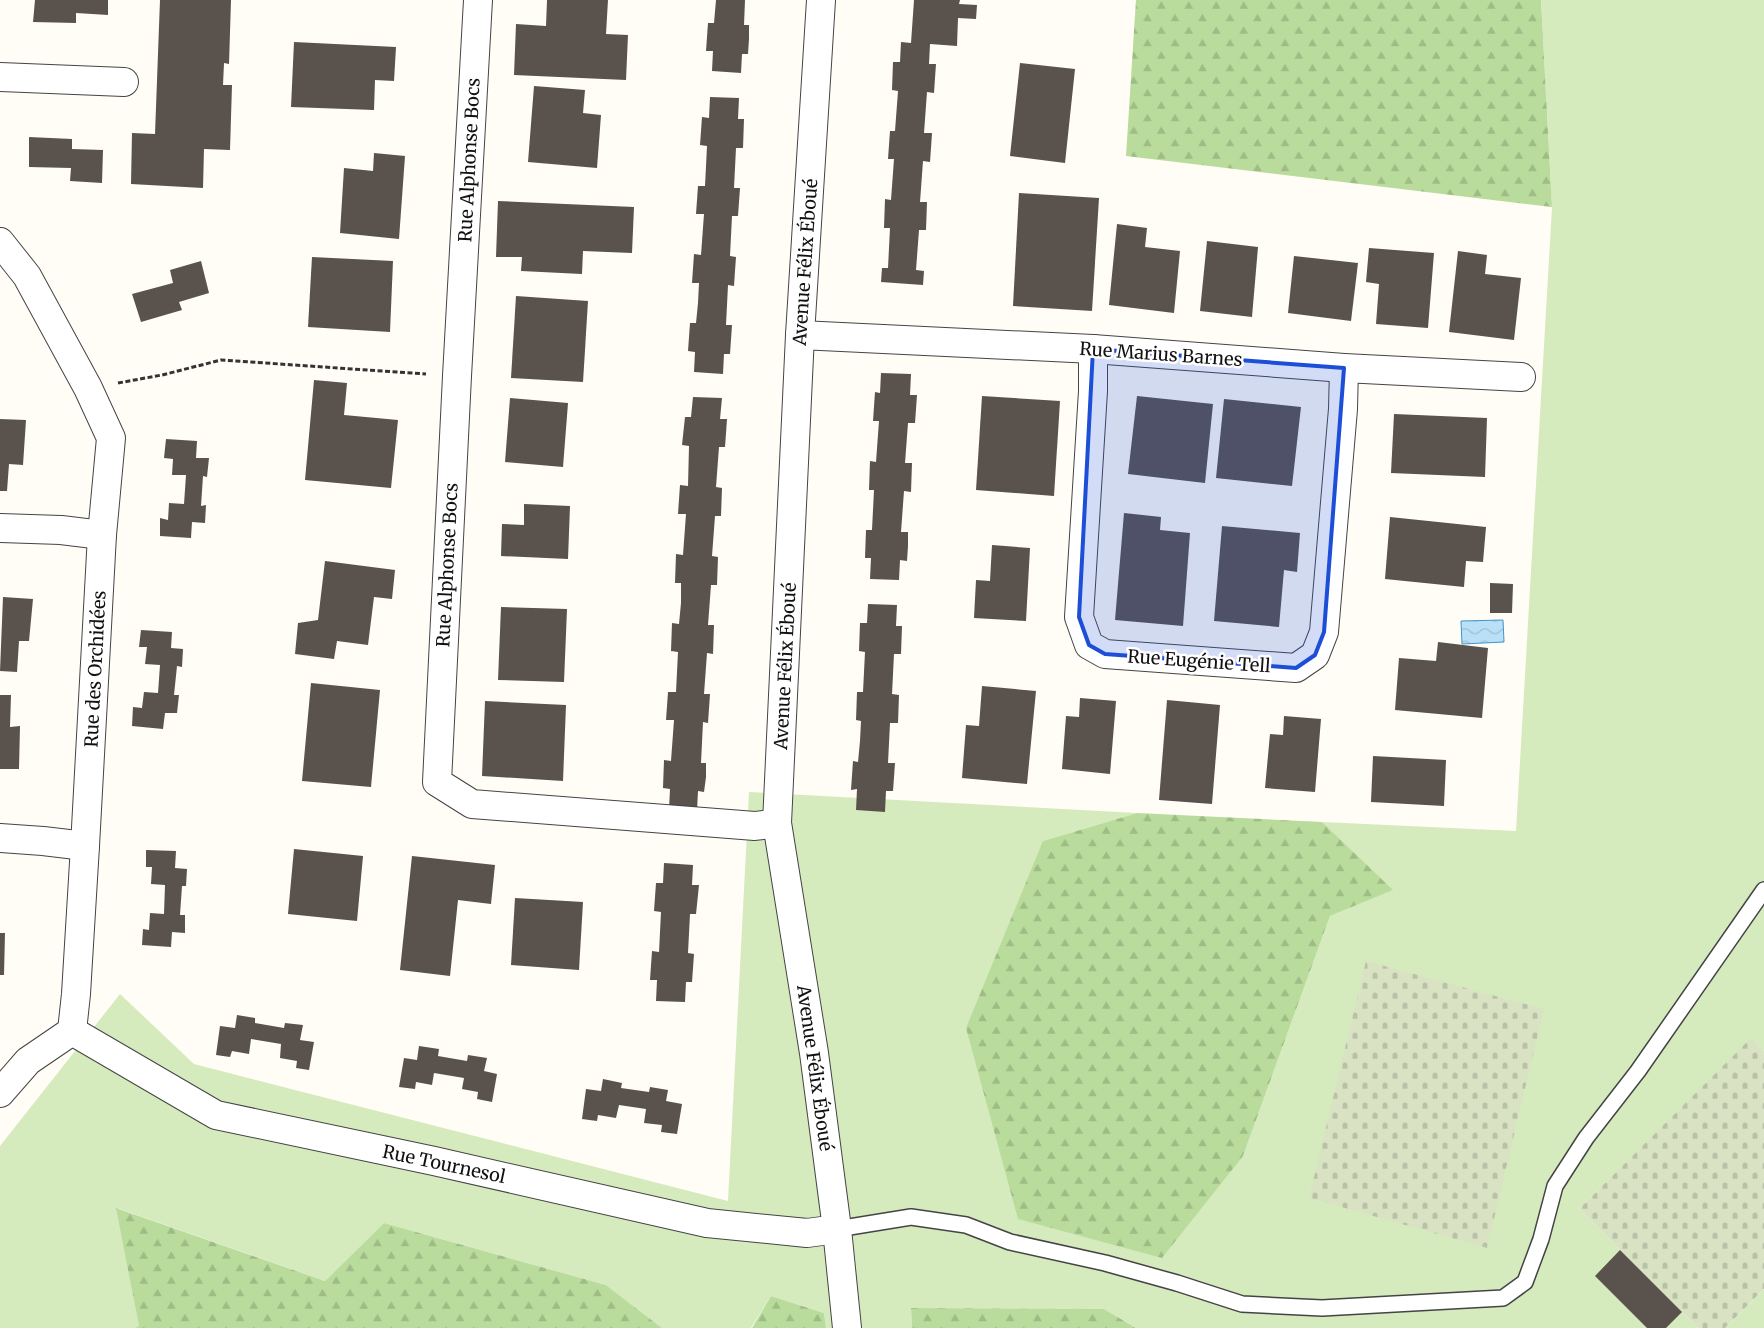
<svg xmlns="http://www.w3.org/2000/svg" width="1764" height="1328" viewBox="0 0 1764 1328" font-family="Merriweather,serif">
	<defs>
		<pattern id="forest-firs" width="22" height="20" patternUnits="userSpaceOnUse" patternTransform="scale(1.25)"><rect width="22" height="20" fill="#b9dc9c"/><path d="M5 1l3.5 6h-7zM16 11l3.5 6h-7z" fill="#9ebc85"/></pattern>
		<pattern id="cemetery-stones" width="16" height="16" patternUnits="userSpaceOnUse" patternTransform="scale(1.25)"><rect width="16" height="16" fill="#d9e3c4"/><path d="M2 7V4a2 2 0 0 1 4 0v3zM10 15v-3a2 2 0 0 1 4 0v3z" fill="#b9c2a7"/></pattern>
		<pattern id="water-waves" width="16" height="10" patternUnits="userSpaceOnUse" patternTransform="scale(1.25)"><rect width="16" height="10" fill="#b9e0f7"/><path d="M0 5q4-4 8 0t8 0" fill="none" stroke="#9ebfd3"/></pattern>
	</defs>
	<rect width="100%" height="100%" fill="#fffdf5"/>
	<g fill="#d5ebbd">
		<path d="M1541 0H1764V1051L1751 1039 1579 1209 1698 1328H1136L1104 1309 911 1308 912 1328H826L824 1313 771 1296 751 1328H662L606 1285 384 1223 325 1281 117 1208 139 1326 134 1328H0V1146L120 994 194 1064 728 1201 749 792 1137 813 1043 841 1243 1156 1330 916 1392 890 1322 822 1516 831 1552 207Z"/>
		<path d="M1764 1289V1328H1725Z"/>
	</g>
	<g fill="url(#forest-firs)">
		<path d="M1136 0H1541L1552 207 1126 156Z"/>
		<path d="M1137 813 1322 822 1393 890 1330 916 1243 1156 1162 1258 1018 1219 966 1028 1043 841Z"/>
		<path d="M116 1208 325 1281 384 1223 606 1285 662 1328H134L139 1326Z"/>
		<path d="M771 1296 824 1313 826 1328H752Z"/>
		<path d="M911 1308 1104 1309 1136 1328H912Z"/>
	</g>
	<g fill="url(#cemetery-stones)">
		<path d="M1366 961 1544 1009 1487 1248 1309 1198Z"/>
		<path d="M1751 1038 1764 1051V1289L1725 1328H1698L1579 1209Z"/>
	</g>
	<path fill="url(#water-waves)" stroke="#3f96cf" d="M1503 620 1504 642 1462 644 1461 621Z"/>
	<g fill="#5a524d">
		<path d="M35 0H108V15L76 13V23L33 22Z"/>
		<path d="M160 0H231L229 64 224 63 223 85H232L230 150 204 149 203 188 131 184 132 133 155 134Z"/>
		<path d="M547 0H608L606 34 628 35 626 80 514 75 516 24 546 26Z"/>
		<path d="M716 0H745L744 25H749V39L748 54H742L741 73 712 71 713 51H706L708 23H714Z"/>
		<path d="M914 0H960L959 4 977 5 976 19 958 18 957 46 930 44 929 64H936L935 78 934 93 927 92 924 133H932L931 148 930 162 923 161 920 202H927L926 230H919L916 270 924 271 923 285 881 282 882 268H888L890 228H884L885 199 891 200 894 159H888L890 131H895L898 91 892 90 893 62H900L901 42 911 43Z"/>
		<path d="M294 42 396 47 394 81 375 80 374 110 291 107Z"/>
		<path d="M1020 63 1075 69 1065 163 1010 156Z"/>
		<path d="M534 86 585 90 583 113 601 115 597 168 528 162Z"/>
		<path d="M710 97 739 98 738 119H744L743 148H736L734 188H740L738 216H732L730 256 736 257 735 271 734 286 728 285 726 325H732L730 354H724L723 374 694 372 695 352 688 351 690 323H696L698 303 699 283H692L694 254 701 255 704 214H696L698 186H705L707 146 700 145 702 117 709 118Z"/>
		<path d="M29 137 72 139V149L103 150 102 183 70 181 71 168 29 167Z"/>
		<path d="M374 153 405 156 399 239 340 233 344 168 373 171Z"/>
		<path d="M1019 193 1099 198 1092 311 1013 306Z"/>
		<path d="M498 201 634 207 632 253 583 251 582 274 521 271 522 257H496Z"/>
		<path d="M1117 224 1147 228 1145 247 1180 251 1174 313 1109 305Z"/>
		<path d="M1207 241 1258 247 1252 317 1200 311Z"/>
		<path d="M1369 248 1434 253 1428 328 1376 324 1379 284 1366 282Z"/>
		<path d="M1458 251 1487 255 1485 274 1521 278 1514 340 1449 332Z"/>
		<path d="M1294 256 1358 263 1351 321 1288 313Z"/>
		<path d="M312 257 393 261 390 332 308 327Z"/>
		<path d="M201 261 209 293 179 302 182 310 141 322 132 294 173 283 170 270Z"/>
		<path d="M516 296 588 301 583 382 511 378Z"/>
		<path d="M881 373 911 374 910 395H917L915 423H908L905 463H912L911 492 904 491 901 532H908V546L907 561 900 560 899 580 870 579 871 558H865L866 530H872L874 490H869L870 461 876 462 879 421H873L875 392 880 393Z"/>
		<path d="M314 380 347 383 344 415 398 420 391 488 305 480Z"/>
		<path d="M982 396 1060 401 1054 496 976 490Z"/>
		<path d="M1137 396 1213 404 1205 483 1128 474Z"/>
		<path d="M693 397 722 398 720 419H727L725 447H719L716 487 722 488 721 516H715L712 556 718 557 717 585H711L708 625H714L713 654 707 653 704 694H710L708 723 703 722 701 763H706V777L704 792 698 791 697 811 669 809 670 789 663 788 664 760 671 761 674 720H666L668 692H676L678 652 671 651 672 623 679 624 681 603V583H675L676 554 683 555 686 514H678L680 485 688 486 689 446 682 445 685 417H691Z"/>
		<path d="M510 398 568 403 563 467 505 462Z"/>
		<path d="M1224 399 1301 407 1292 486 1216 478Z"/>
		<path d="M1394 414 1487 418 1485 477 1391 473Z"/>
		<path d="M0 419 26 420 23 465 9 464 7 491H0Z"/>
		<path d="M166 439 197 441 196 458H209L207 477 203 476 201 506 206 505 205 523 192 522 191 538 160 536V518L168 520 169 503 184 504 186 475H172L173 459 164 458Z"/>
		<path d="M524 504 570 506 568 559 501 556 502 524 524 525Z"/>
		<path d="M1124 513 1161 517 1160 530 1190 533 1183 626 1115 620Z"/>
		<path d="M1390 517 1486 527 1483 562 1466 561 1464 587 1385 579Z"/>
		<path d="M1222 526 1300 533 1297 572 1284 570 1279 627 1214 621Z"/>
		<path d="M992 545 1030 548 1026 621 974 618 976 580 990 581Z"/>
		<path d="M325 561 395 570 392 599 374 597 368 645 337 641 334 659 295 654 298 623 318 620Z"/>
		<path d="M1490 583 1513 584 1512 613H1490Z"/>
		<path d="M3 597 33 599 29 641H19L17 672 0 671Z"/>
		<path d="M868 604 897 605 896 626H902L901 654H894L892 694 899 695 898 723H890L888 763H895L893 791H886L885 812 856 810 857 789 851 790 853 761 858 762 860 741 861 721 856 720 857 692H863L865 652 859 651 860 623H867Z"/>
		<path d="M501 607 567 609 564 682 498 680Z"/>
		<path d="M141 630 172 632 171 648 183 649 182 667 177 666 174 695H179L177 713H165L163 729 132 726 133 707 142 708 144 692 158 693 160 665 145 664 147 647H139Z"/>
		<path d="M1438 642 1488 648 1482 718 1395 710 1399 658 1436 661Z"/>
		<path d="M311 683 380 690 371 787 302 781Z"/>
		<path d="M982 686 1036 691 1027 784 962 778 966 725 979 726Z"/>
		<path d="M0 695H11L10 727 20 726 19 769H0Z"/>
		<path d="M1080 698 1116 701 1110 774 1062 769 1066 716 1079 717Z"/>
		<path d="M1167 700 1220 705 1212 804 1159 800Z"/>
		<path d="M485 701 566 705 563 781 482 776Z"/>
		<path d="M1284 716 1321 719 1315 792 1265 788 1270 734 1283 735Z"/>
		<path d="M1373 756 1446 760 1444 806 1371 802Z"/>
		<path d="M294 849 363 856 357 921 288 914Z"/>
		<path d="M146 850 176 851 175 868 187 869 186 886H182L180 915H185V933L172 932 171 947 142 945 143 929 149 930 150 913 164 914 165 885 151 884 152 867H146Z"/>
		<path d="M412 856 495 865 491 904 458 900 450 976 400 970Z"/>
		<path d="M664 863 693 865 692 885H699L696 914H690L688 953 694 954 692 982H686L685 1002 656 1001 657 980H650L652 951 659 952 661 912 654 911 656 883H663Z"/>
		<path d="M515 898 583 902 579 970 511 965Z"/>
		<path d="M0 933H5L4 975H0Z"/>
		<path d="M237 1015 255 1018V1023L284 1028 285 1023 303 1025 300 1040 314 1042 309 1070 296 1068 297 1061 280 1058 281 1044 251 1039 249 1054 232 1051 230 1057 216 1055 220 1026 235 1028Z"/>
		<path d="M419 1046 439 1049 438 1056 467 1061 468 1055 487 1058 484 1071 497 1074 492 1102 477 1099 478 1092 462 1089 464 1078 434 1073 432 1085 416 1082 415 1089 399 1087 404 1058 417 1060Z"/>
		<path d="M603 1079 622 1083 621 1088 649 1092 650 1087 668 1090 666 1101 682 1104 677 1134 661 1132 662 1125 644 1123 646 1109 619 1105 616 1118 598 1115 597 1121 582 1119 586 1089 601 1091Z"/>
		<path d="M1620 1250 1682 1312 1666 1328H1647L1595 1276Z"/>
	</g>
	<g fill="none" stroke-linecap="round" stroke-linejoin="round">
		<g stroke="#444" stroke-width="18">
			<path id="service" d="M837 1229 911 1217 966 1225 1010 1242 1105 1263 1177 1283 1242 1304 1322 1308 1503 1298 1525 1282 1541 1239 1555 1186 1586 1138 1638 1071 1764 890"/>
		</g>
		<g stroke="#444" stroke-width="30">
			<g id="minor">
				<path d="M478 0 457 376 437 782 472 804 755 826 777 823"/>
				<path d="M821 0 800 335 777 823 814 1053 837 1229 847 1328"/>
				<path d="M0 77 124 82"/>
				<path d="M0 242 27 276 88 388 111 438 102 535 85 846 76 994 72 1031 28 1061 0 1093"/>
				<path d="M800 335 1093 349 1344 368 1521 377"/>
				<path d="M1093 349V391L1079 617 1089 645 1105 654 1296 668 1315 655 1324 632 1343 409 1344 368"/>
				<path d="M0 528 61 530 102 535"/>
				<path d="M0 838 43 841 85 846"/>
				<path d="M72 1031 216 1115 434 1161 707 1223 807 1233 837 1229"/>
			</g>
		</g>
		<path stroke="#333" stroke-width="3" stroke-dasharray="5 2.5" stroke-linecap="butt" d="M118 383 162 375 221 360 426 374"/>
		<use href="#service" stroke="#fff" stroke-width="15"/>
		<use href="#minor" stroke="#fff" stroke-width="28"/>
	</g>
	<path fill="#1d4ed8" fill-opacity="0.2" stroke="#1d4ed8" stroke-width="4" stroke-linejoin="round" d="M1093 349 1344 368 1324 632 1315 655 1296 668 1105 654 1089 645 1079 617Z"/>
	<g text-anchor="middle" dominant-baseline="central" stroke-width="5" stroke-linejoin="round" paint-order="stroke">
		<g font-size="18" fill="#111" stroke="#fff">
			<text transform="translate(469 160) rotate(-87)">Rue Alphonse Bocs</text>
			<text transform="translate(805 262) rotate(-86)">Avenue Félix Éboué</text>
			<text transform="translate(1161 354) rotate(4)">Rue Marius Barnes</text>
			<text transform="translate(447 565) rotate(-87)">Rue Alphonse Bocs</text>
			<text transform="translate(1199 661) rotate(4)">Rue Eugénie Tell</text>
			<text transform="translate(785 666) rotate(-87)">Avenue Félix Éboué</text>
			<text transform="translate(95 669) rotate(-87)">Rue des Orchidées</text>
			<text transform="translate(815 1068) rotate(82)">Avenue Félix Éboué</text>
			<text transform="translate(444 1164) rotate(12)">Rue Tournesol</text>
		</g>
	</g>
</svg>
